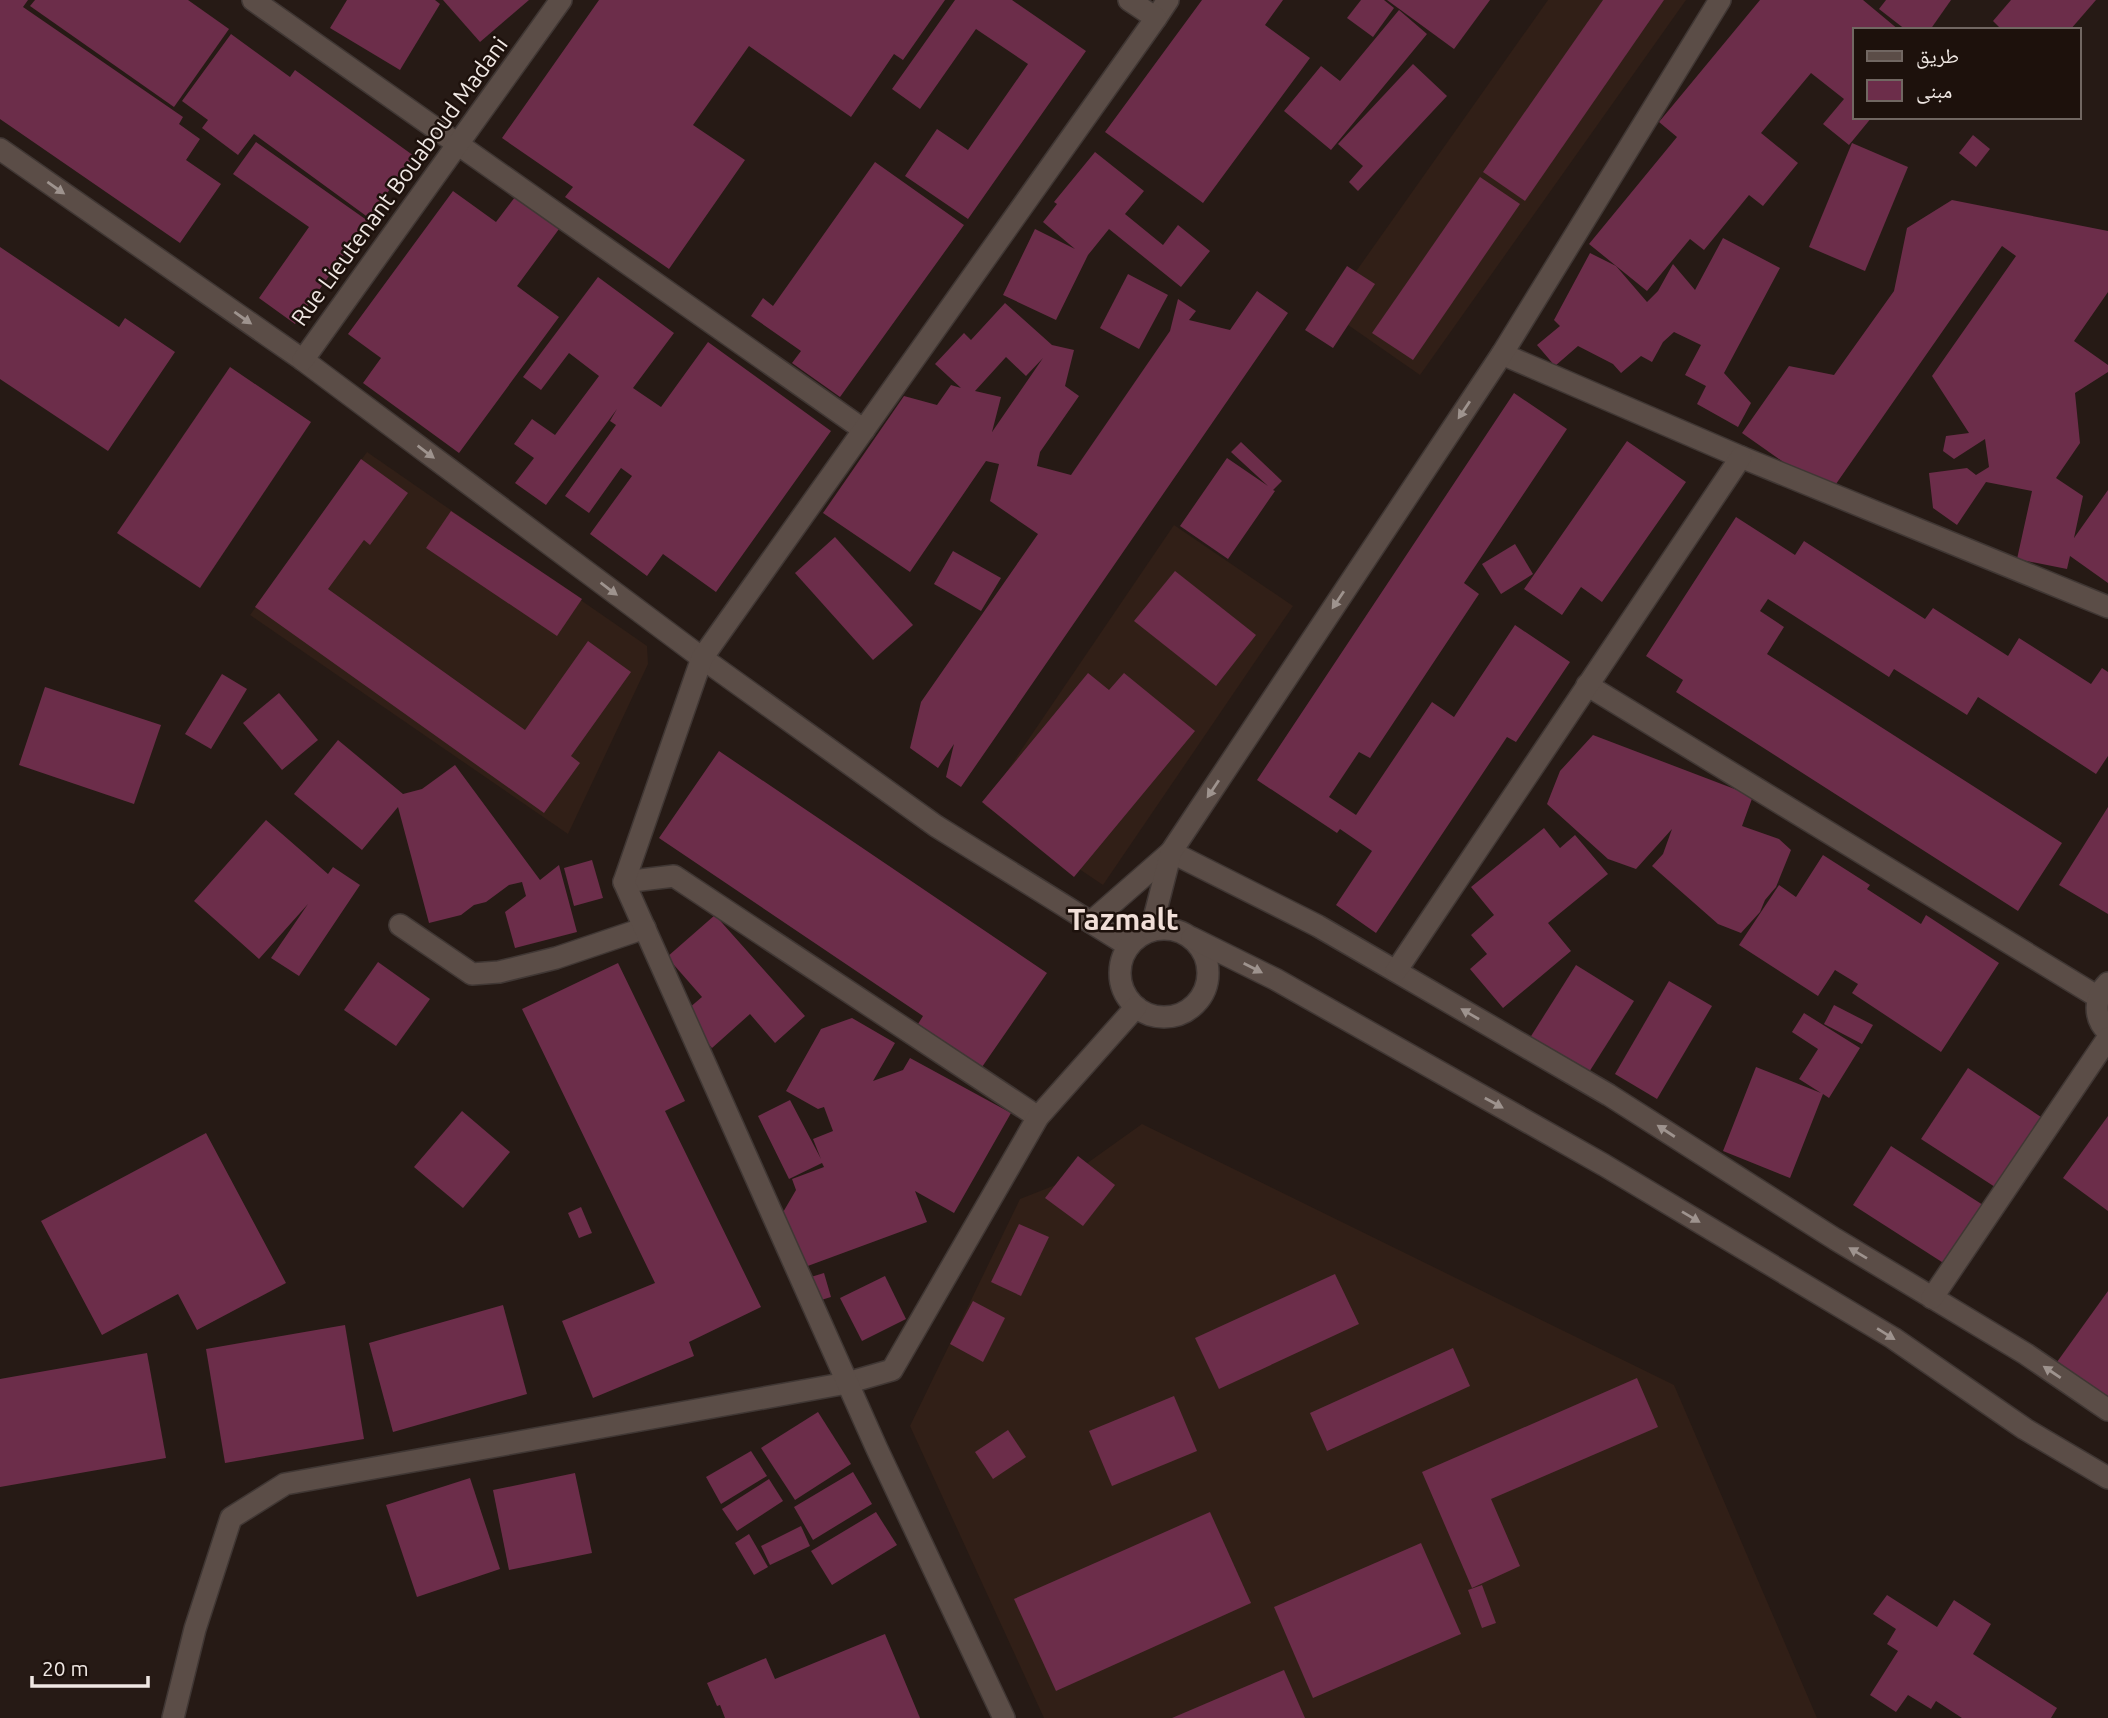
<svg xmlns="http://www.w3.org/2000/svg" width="2108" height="1718" viewBox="0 0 2108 1718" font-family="Ubuntu,'Noto Naskh Arabic',sans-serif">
	<rect width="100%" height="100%" fill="#261a15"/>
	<g fill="#311f17">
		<path d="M1548 0H1686L1420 375 1328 311Z"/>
		<path d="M367 452 647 646 648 664 568 834 250 615Z"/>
		<path d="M1174 525 1293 606 1103 885 984 805Z"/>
		<path d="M1142 1124 1674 1385 1817 1718H1044L910 1426 1020 1199 1058 1184Z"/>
	</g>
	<g fill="#6c2d4a" fill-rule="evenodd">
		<path d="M0 0H28L23 7 183 117 179 124 200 139 186 160 221 184 180 243 0 119Z"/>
		<path d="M35 0H188L229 29 174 107 30 6Z"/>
		<path d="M347 0H435L440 4 400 70 330 28Z"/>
		<path d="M443 0H529L480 42Z"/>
		<path d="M599 0H945L903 60 894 54 851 117 749 46 693 125 745 160 669 269 565 197 573 187 502 138Z"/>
		<path d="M955 0H1012L1086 51 968 219 905 176 937 129 968 150 1028 64 976 29 920 109 892 89Z"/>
		<path d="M1202 0H1283L1265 25 1310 58 1203 203 1105 132Z"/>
		<path d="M1361 0H1384L1394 8 1373 37 1347 18Z"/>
		<path d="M1387 0H1490L1454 49Z"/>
		<path d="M1603 0H1664L1525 201 1483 172Z"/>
		<path d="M1760 0H1863L1899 30H1854V117H1872L1849 145 1823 124 1844 99 1811 73 1761 133 1798 163 1763 206 1749 195 1704 250 1690 239 1647 291 1589 244 1677 137 1659 122Z"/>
		<path d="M1886 0H1951L1930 30H1906L1879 9Z"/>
		<path d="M2011 0H2096L2070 30H2002L1993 21Z"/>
		<path d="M1399 10 1427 34 1331 150 1284 111 1321 66 1340 81Z"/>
		<path d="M231 34 290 77 295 70 414 156 369 218 254 134 238 155 202 128 208 120 182 101Z"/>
		<path d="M1413 64 1447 96 1358 191 1349 182 1363 166 1338 144Z"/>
		<path d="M1973 135 1990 149 1976 167 1959 153Z"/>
		<path d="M256 142 368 221 295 324 259 298 309 227 233 174Z"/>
		<path d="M1852 143 1908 167 1865 271 1809 247Z"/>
		<path d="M1095 152 1144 191 1125 214 1163 245 1178 225 1210 251 1181 287 1109 229 1088 255 1056 320 1003 295 1035 229 1075 249 1043 222 1057 204 1054 202Z"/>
		<path d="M875 162 964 225 840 397 792 363 801 351 751 316 763 298 773 306Z"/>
		<path d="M1480 177 1520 204 1413 360 1372 333Z"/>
		<path d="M453 191 496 222 515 197 559 229 517 286 559 317 459 453 363 383 381 358 348 334Z"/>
		<path d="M1952 200 2108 231V292L2074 341 2108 365V372L2075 393 2080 443 2056 478 2083 496 2074 538 2108 490V583L2070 556 2067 569 2017 559 2032 491 1986 482 1957 525 1933 508 1929 473 1967 468 1976 475 1989 467 1985 439 1954 459 1943 451 1946 436 1969 433 1932 376 2016 256 2002 246 1829 494 1742 433 1789 366 1834 375 1894 291 1907 228Z"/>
		<path d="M1723 238 1780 268 1724 373 1751 403 1738 427 1697 404 1706 386 1685 375 1701 345 1674 332 1663 342 1652 362 1641 356 1621 373 1613 364 1578 346 1555 366 1537 345 1560 326 1554 320 1590 253 1616 266 1647 302 1658 291 1673 264 1695 290Z"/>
		<path d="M0 247 119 327 125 318 175 352 108 451 0 379Z"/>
		<path d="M1347 266 1375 284 1333 348 1305 330Z"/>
		<path d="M1128 274 1168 295 1139 349 1100 328Z"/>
		<path d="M598 277 674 333 633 388 661 407 708 342 831 431 716 592 663 554 647 576 590 534 632 476 621 468 589 513 565 496 616 425 610 421 617 409 546 505 515 483 534 458 514 444 532 419 555 435 599 376 569 353 541 390 523 377Z"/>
		<path d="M1257 291 1288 313 961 787 946 777 954 744 938 768 910 748 921 702 1038 534 990 501 999 464 986 461 910 572 823 513 904 396 937 405 951 385 961 388 935 364 964 333 971 340 1005 303 1052 345 1074 350 1065 386 1079 396 1040 452 1037 466 1071 475 1170 331 1178 299 1196 311 1189 320 1230 330ZM1006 357 1026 376 1043 358 992 432 1001 397 975 391Z"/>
		<path d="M230 367 311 422 200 588 117 533Z"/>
		<path d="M1514 393 1567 429 1464 583 1479 594 1370 758 1359 752 1329 797 1356 815 1432 702 1454 717 1515 625 1570 662 1516 742 1507 737 1376 933 1336 905 1372 851 1340 829 1337 833 1257 780Z"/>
		<path d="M1627 441 1686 482 1602 602 1581 587 1562 615 1524 589Z"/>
		<path d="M1241 442 1282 481 1273 490 1275 491 1228 559 1180 526 1227 458 1268 486 1231 452Z"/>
		<path d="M361 459 408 493 370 545 364 540 328 589 525 730 588 641 631 672 571 756 580 763 544 813 255 607Z"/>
		<path d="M451 511 582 599 557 636 426 548Z"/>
		<path d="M1736 517 1795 555 1804 541 1925 619 1933 608 2008 656 2019 638 2091 684 2102 668 2108 672V756L2096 774 1978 697 1967 715 1894 669 1889 677 1768 599 1760 611 1784 627 1767 654 2062 843 2018 911 1676 692 1683 680 1646 656Z"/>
		<path d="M835 537 913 625 873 660 795 573Z"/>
		<path d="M1515 544 1533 574 1501 594 1482 564Z"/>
		<path d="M953 551 1001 578 981 611 934 584Z"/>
		<path d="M1175 571 1256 635 1216 686 1134 621Z"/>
		<path d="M1088 673 1109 690 1124 673 1195 731 1074 877 982 802Z"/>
		<path d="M222 674 247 689 211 749 185 734Z"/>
		<path d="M45 687 161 725 134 804 19 765Z"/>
		<path d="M279 693 318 740 282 770 243 723Z"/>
		<path d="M1593 735 1753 796 1742 826 1779 839 1791 850 1776 887 1765 900 1760 912 1741 933 1718 924 1652 866 1663 854 1672 829 1636 869 1608 859 1547 804 1560 771Z"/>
		<path d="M338 740 403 794 422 789 455 765 540 880 559 865 577 932 515 948 505 912 526 896 522 882 509 885 486 902 474 905 461 915 429 923 398 807 362 850 294 794Z"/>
		<path d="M719 751 1047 973 982 1067 918 1024 923 1016 659 838Z"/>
		<path d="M2108 807V914L2059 885Z"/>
		<path d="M266 820 328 874 333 867 360 885 299 976 271 958 308 904 259 959 194 901Z"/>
		<path d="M1544 828 1560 848 1575 835 1608 874 1548 923 1571 951 1503 1008 1470 969 1487 954 1471 935 1494 915 1471 887Z"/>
		<path d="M1823 855 1870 885 1867 889 1921 924 1926 915 1999 963 1941 1052 1852 993 1858 984 1835 970 1818 996 1739 945 1779 885 1796 897Z"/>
		<path d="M592 860 603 898 574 906 564 868Z"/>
		<path d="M715 915 805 1016 775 1043 750 1014 712 1048 682 1014 702 997 667 957Z"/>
		<path d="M378 962 430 999 396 1046 344 1010Z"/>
		<path d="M618 963 685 1101 665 1111 761 1307 689 1342 694 1356 593 1398 562 1321 655 1283 522 1009Z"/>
		<path d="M1576 965 1634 1001 1579 1088 1521 1052Z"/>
		<path d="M1669 981 1712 1006 1657 1099 1615 1074Z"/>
		<path d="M1834 1005 1873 1025 1862 1044 1824 1024Z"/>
		<path d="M1804 1013 1860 1048 1829 1098 1823 1094 1790 1178 1723 1151 1756 1067 1821 1093 1799 1079 1818 1049 1792 1032Z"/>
		<path d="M852 1018 895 1043 873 1081 903 1070 910 1058 1011 1113 954 1213 915 1191 927 1222 805 1267 794 1236 775 1226 796 1190 792 1179 824 1167 822 1163 789 1179 758 1116 790 1100 821 1159 813 1139 833 1131 824 1107 818 1109 786 1091 821 1029Z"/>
		<path d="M1968 1068 2041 1117 1995 1187 1921 1139Z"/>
		<path d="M462 1111 510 1152 463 1208 414 1167Z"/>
		<path d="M2108 1116V1211L2063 1178Z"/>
		<path d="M206 1133 286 1283 197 1330 178 1294 102 1335 41 1221Z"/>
		<path d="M1891 1146 1983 1205 1945 1264 1853 1205Z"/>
		<path d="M1078 1156 1115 1185 1083 1226 1045 1198Z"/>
		<path d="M581 1207 592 1233 579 1238 568 1213Z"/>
		<path d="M1019 1224 1049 1237 1021 1296 991 1282Z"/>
		<path d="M824 1273 831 1297 808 1304 801 1280Z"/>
		<path d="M1335 1274 1359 1324 1219 1389 1195 1338Z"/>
		<path d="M885 1276 906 1319 862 1341 840 1298Z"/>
		<path d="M2108 1291V1398L2057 1362Z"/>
		<path d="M973 1301 1005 1318 983 1362 950 1344Z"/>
		<path d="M503 1305 527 1394 393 1432 369 1343Z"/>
		<path d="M345 1325 364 1439 225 1463 206 1349Z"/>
		<path d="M1453 1348 1470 1386 1327 1451 1310 1413Z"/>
		<path d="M147 1353 166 1458 0 1487V1379Z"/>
		<path d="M1637 1378 1658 1427 1491 1499 1520 1566 1472 1588 1422 1472Z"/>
		<path d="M1174 1396 1197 1451 1112 1486 1089 1431Z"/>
		<path d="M818 1412 851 1464 795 1500 761 1448Z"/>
		<path d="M1008 1430 1026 1457 993 1479 975 1452Z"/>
		<path d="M751 1451 767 1476 721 1504 706 1477Z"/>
		<path d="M853 1472 872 1504 813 1540 794 1507Z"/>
		<path d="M575 1473 592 1553 509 1570 493 1490Z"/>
		<path d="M470 1478 500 1569 417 1597 386 1505Z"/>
		<path d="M769 1479 783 1501 737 1531 722 1509Z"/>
		<path d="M876 1512 897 1545 832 1585 811 1551Z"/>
		<path d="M1210 1512 1251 1603 1056 1691 1014 1599Z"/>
		<path d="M801 1526 810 1546 770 1565 761 1546Z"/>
		<path d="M749 1534 768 1567 754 1575 735 1543Z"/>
		<path d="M1421 1543 1461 1634 1313 1698 1274 1607Z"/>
		<path d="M1482 1585 1496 1623 1482 1628 1468 1590Z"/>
		<path d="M1887 1595 1937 1627 1954 1600 1991 1624 1973 1654 2057 1708 2051 1718H1962L1936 1701 1931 1709 1908 1695 1896 1712 1870 1695 1898 1651 1887 1644 1896 1629 1873 1614Z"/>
		<path d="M885 1634 920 1718H725L720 1705 717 1706 707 1683 766 1658 775 1679Z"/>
		<path d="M1284 1670 1305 1718H1172Z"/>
	</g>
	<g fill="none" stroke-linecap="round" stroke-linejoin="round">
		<g stroke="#403734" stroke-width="24">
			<g id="minor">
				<path d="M253 0 864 430"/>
				<path d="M1156 18 1168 0"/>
				<path d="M0 149 303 360 702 658 936 826 1129 946"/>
				<path d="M1502 354 1741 457 2108 607"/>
				<path d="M303 360 561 0"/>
				<path d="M1587 685 2098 997"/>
				<path d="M624 882 674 876 1038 1117"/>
				<path d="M1091 922 1171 852 1318 926 1609 1095 1835 1239 2026 1354 2108 1410"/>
				<path d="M400 925 472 974 499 972 556 958 645 928"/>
				<circle cx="1164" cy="973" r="44"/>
				<path d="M1151 930 1171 852 1502 354 1720 0"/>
				<path d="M1192 938 1275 979 1604 1165 1893 1338 2025 1429 2108 1478"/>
				<path d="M1396 971 1741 457"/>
				<path d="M2108 983C2094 997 2093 1018 2108 1032"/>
				<path d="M1932 1298 2108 1038"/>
				<path d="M173 1718 195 1629 231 1518 285 1484 847 1383 892 1370 1038 1117 1136 1007"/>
			</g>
		</g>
		<g stroke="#403734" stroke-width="24">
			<path id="secondary" d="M1004 1718 877 1449 624 882 702 658 1156 18 1129 0"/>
		</g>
		<use href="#minor" stroke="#5b4d47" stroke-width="21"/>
		<use href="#secondary" stroke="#5b4d47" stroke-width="21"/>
	</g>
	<defs><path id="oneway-solid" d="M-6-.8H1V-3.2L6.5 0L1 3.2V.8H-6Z" transform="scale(1.75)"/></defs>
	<g fill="#9e938e">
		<use href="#oneway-solid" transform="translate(56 188) rotate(35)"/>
		<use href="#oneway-solid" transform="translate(243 318) rotate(35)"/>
		<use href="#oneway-solid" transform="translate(1464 410) rotate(124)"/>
		<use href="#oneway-solid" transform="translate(426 452) rotate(37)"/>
		<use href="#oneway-solid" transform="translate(609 589) rotate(37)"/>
		<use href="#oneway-solid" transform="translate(1338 600) rotate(124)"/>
		<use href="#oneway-solid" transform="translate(1213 789) rotate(124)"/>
		<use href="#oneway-solid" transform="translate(1253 968) rotate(27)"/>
		<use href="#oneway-solid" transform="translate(1470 1014) rotate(-150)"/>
		<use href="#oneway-solid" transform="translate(1494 1103) rotate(29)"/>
		<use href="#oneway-solid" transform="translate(1666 1131) rotate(-147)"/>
		<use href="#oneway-solid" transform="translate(1691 1217) rotate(31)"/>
		<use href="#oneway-solid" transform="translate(1858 1253) rotate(-149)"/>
		<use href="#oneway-solid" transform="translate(1886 1334) rotate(32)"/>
		<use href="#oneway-solid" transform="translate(2052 1372) rotate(-146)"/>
	</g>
	<g text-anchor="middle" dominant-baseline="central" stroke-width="5" stroke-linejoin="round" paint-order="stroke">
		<g font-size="23" fill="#f0e8e4" stroke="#1d110c">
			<text transform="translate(399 181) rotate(-54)">Rue Lieutenant Bouaboud Madani</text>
		</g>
		<g font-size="30" font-weight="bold" fill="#f1dfd8" stroke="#1d110c">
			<text x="1123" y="919">Tazmalt</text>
		</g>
	</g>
	<rect x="1853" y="28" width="228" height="91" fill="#1d110c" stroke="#716762" stroke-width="2"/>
	<rect x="1867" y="51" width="35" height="10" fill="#5b4d47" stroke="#716762" stroke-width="2"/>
	<text x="1916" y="63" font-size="21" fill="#f0e8e4">طريق</text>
	<rect x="1867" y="80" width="35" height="21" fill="#6c2d4a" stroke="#716762" stroke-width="2"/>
	<text x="1916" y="98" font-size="21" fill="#f0e8e4">مبنى</text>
	<path d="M32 1676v10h116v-10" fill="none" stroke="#f0e8e4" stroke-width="3.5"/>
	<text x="42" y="1676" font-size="21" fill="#f0e8e4" stroke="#1d110c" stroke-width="5" paint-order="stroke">20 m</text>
</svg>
